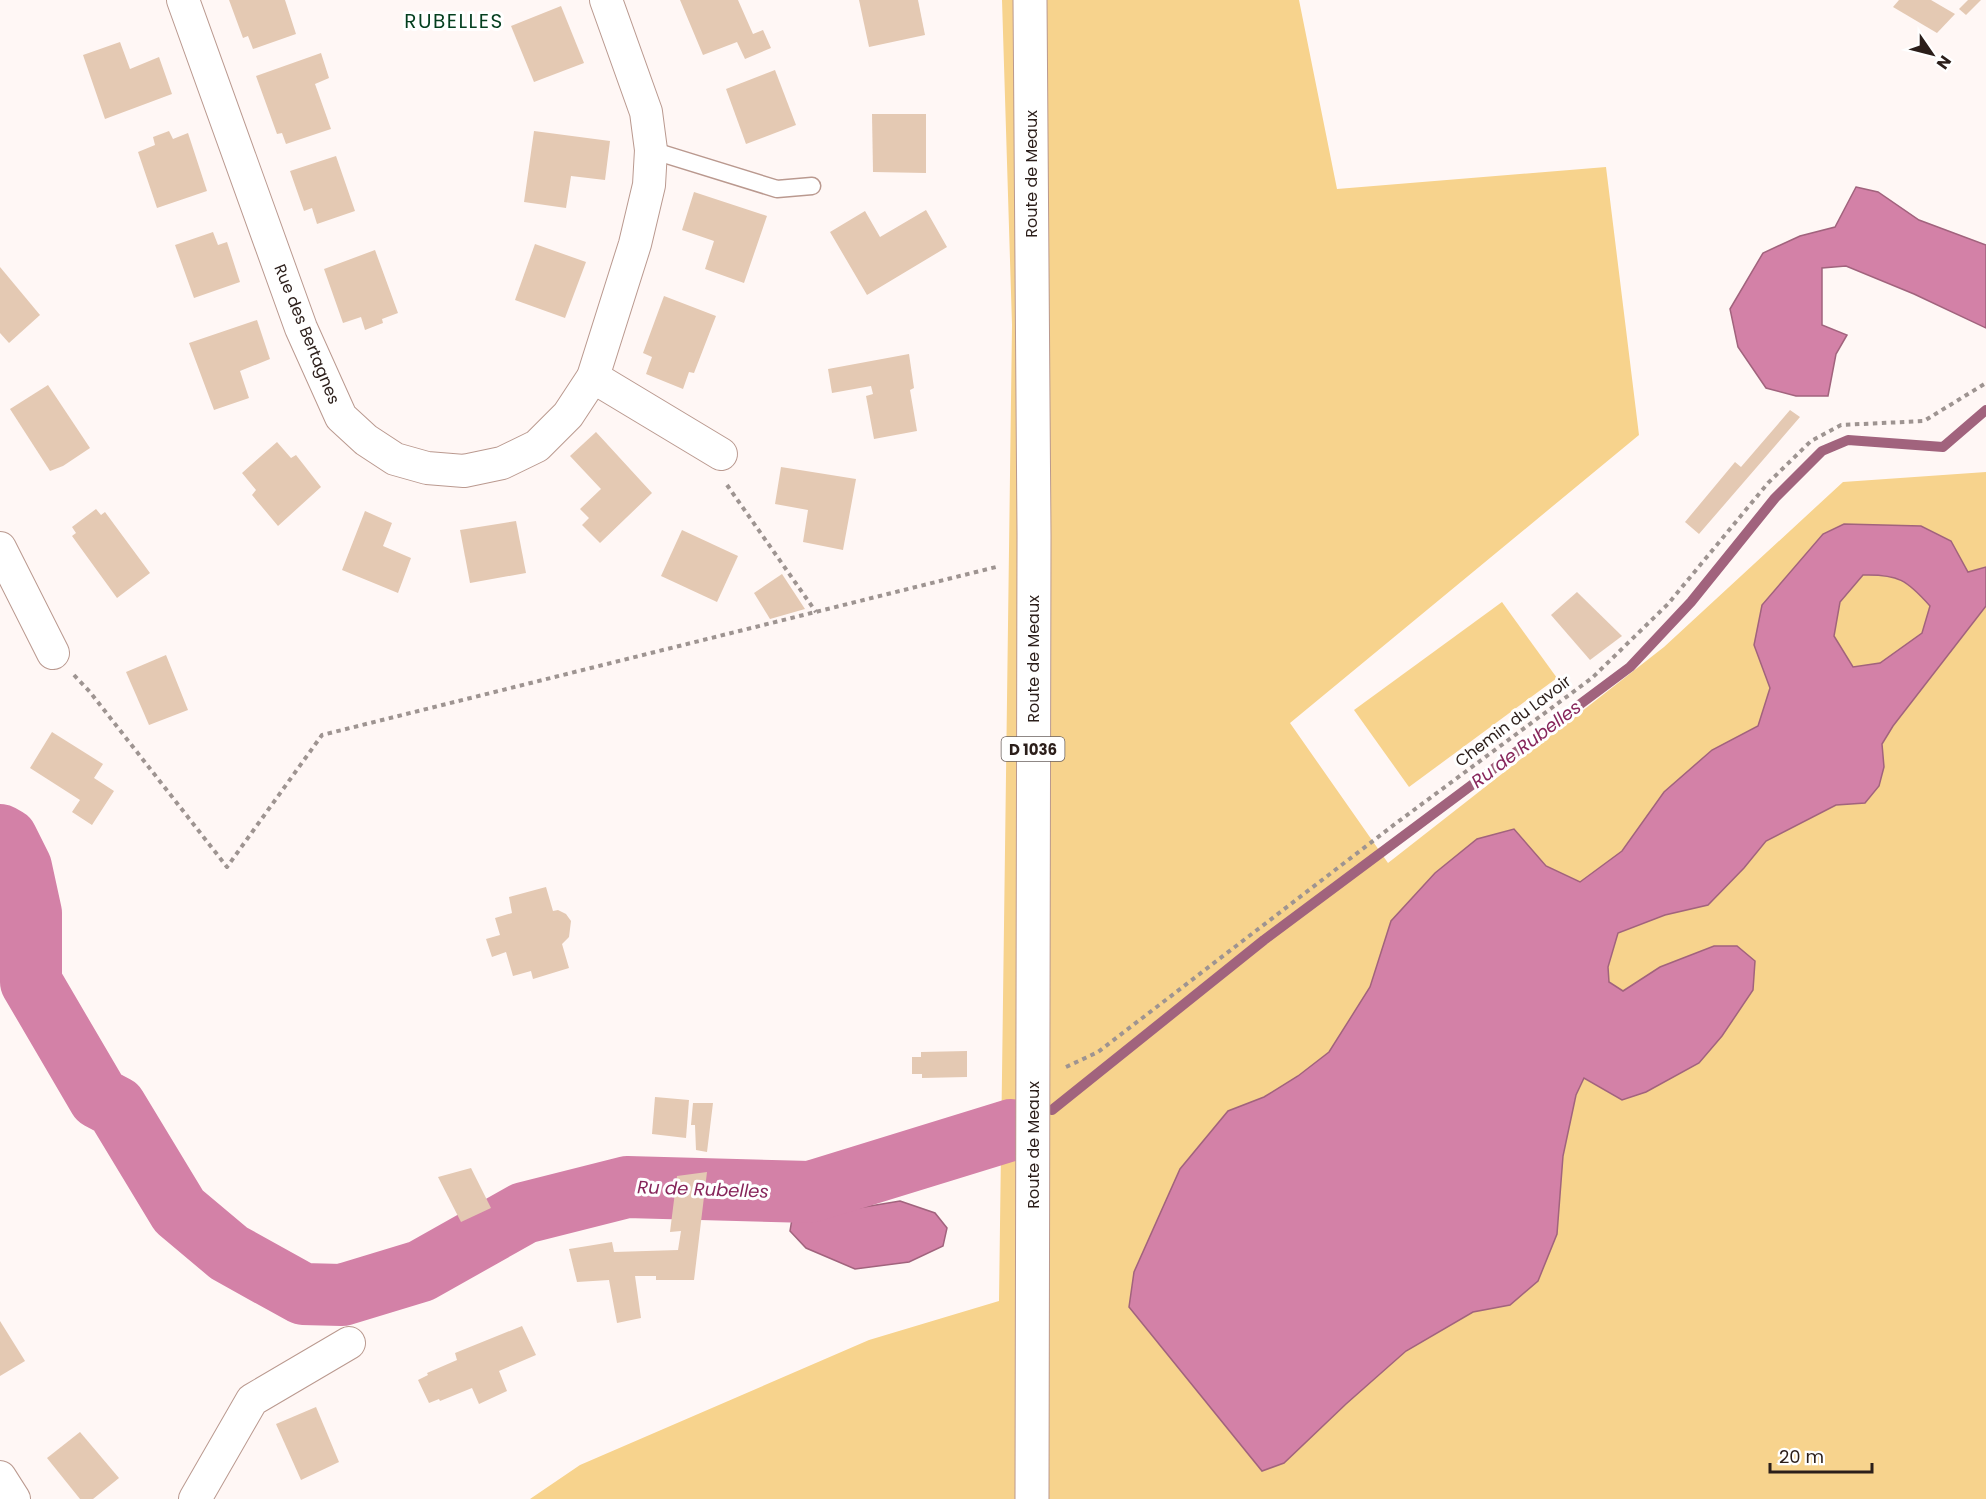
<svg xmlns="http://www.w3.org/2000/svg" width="1986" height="1499" viewBox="0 0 1986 1499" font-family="Poppins,sans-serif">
	<rect width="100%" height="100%" fill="#fff7f5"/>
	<g fill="#f7d38d">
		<path d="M1002 0H1299L1337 189 1606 167 1639 435 1290 723 1388 863 1664 647 1843 482 1986 472V1499H530L580 1465 869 1340 999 1301 1012 325Z"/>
		<path d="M1502 602 1557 678 1409 787 1354 710Z"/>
	</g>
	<g fill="#d381a7" stroke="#a1637d" stroke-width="1.5" fill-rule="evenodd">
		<path d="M1856 187 1878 192 1919 220 1986 245V328L1914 294 1846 266 1822 268V325L1847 335 1836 354 1828 396H1796L1766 388 1738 347 1730 309 1763 253 1800 236 1835 227Z"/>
		<path d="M1844 524 1921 526 1951 541 1968 572 1986 567V606L1893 726 1882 744 1884 767 1879 786 1865 803 1836 805 1766 841 1744 868 1708 905 1665 915 1618 933 1608 967 1609 982 1623 991 1660 967 1714 946H1737L1755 961 1753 990 1722 1036 1699 1063 1646 1092 1622 1100 1584 1078 1576 1095 1563 1156 1557 1234 1538 1281 1510 1305 1473 1312 1406 1351 1346 1404 1284 1463 1262 1471 1129 1307 1134 1272 1180 1169 1228 1111 1264 1097 1298 1076 1329 1052 1370 987 1391 921 1435 873 1477 839 1514 829 1546 866 1580 882 1622 851 1664 792 1712 750 1758 726 1770 688 1754 645 1762 605 1823 534ZM1863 575C1898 574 1907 580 1930 606L1922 633 1880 663 1853 667 1834 636 1840 602Z"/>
		<path d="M900 1201 935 1213 947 1228 943 1246 909 1262 855 1269 806 1248 790 1231 792 1219Z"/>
	</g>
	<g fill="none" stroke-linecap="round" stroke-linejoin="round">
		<path stroke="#a1637d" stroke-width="10" d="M1052 1110 1264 940 1630 667 1691 602 1775 498 1822 451 1848 440 1943 447 1986 410"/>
		<path stroke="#d381a7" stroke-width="62" d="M0 835 7 839 21 867 31 913V982L99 1098 116 1107 179 1211 229 1253 303 1294 342 1295 421 1271 524 1213 627 1187 810 1192 1011 1130"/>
	</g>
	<g fill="#e4c9b3">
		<path d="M229 0H285L296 34 253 49 248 36 243 38Z"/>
		<path d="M680 0H738L753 34 763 30 771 48 745 59 737 42 703 55Z"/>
		<path d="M859 0H918L925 35 869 47Z"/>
		<path d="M1899 0H1931L1955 14 1937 33 1893 7Z"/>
		<path d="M1968 0H1981L1966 15 1959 9Z"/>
		<path d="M561 6 584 63 534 82 511 26Z"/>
		<path d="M120 42 130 69 159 57 172 94 105 119 83 55Z"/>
		<path d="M321 53 329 78 315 84 331 129 286 144 282 133 277 134 256 76Z"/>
		<path d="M775 70 796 125 746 144 726 89Z"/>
		<path d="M872 114H926V173L873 172Z"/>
		<path d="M169 131 173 139 188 133 207 191 157 208 138 152 155 145 153 137Z"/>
		<path d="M534 131 610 141 605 180 571 176 566 208 524 202Z"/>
		<path d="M336 156 355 211 317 224 312 208 304 211 290 171Z"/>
		<path d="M694 192 767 216 744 283 705 269 714 241 682 230Z"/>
		<path d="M926 210 947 247 867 295 830 232 865 211 880 237Z"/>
		<path d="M213 232 218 245 227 242 240 282 194 298 175 245Z"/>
		<path d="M535 244 586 262 565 318 515 300Z"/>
		<path d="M375 250 398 313 382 319 383 323 365 330 361 317 343 323 324 269Z"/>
		<path d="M0 267 40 315 9 343 0 333Z"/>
		<path d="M664 296 716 316 694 373 689 372 683 389 646 374 652 357 643 353Z"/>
		<path d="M257 320 270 359 240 371 249 398 214 410 189 343Z"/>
		<path d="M909 354 914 388 910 390 917 431 874 439 866 396 873 394 871 386 832 393 828 369Z"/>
		<path d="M48 385 90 448 63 466 50 471 10 409Z"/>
		<path d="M1790 410 1800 417 1699 534 1685 522 1735 462 1741 467Z"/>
		<path d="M596 432 652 493 600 543 582 525 589 518 580 509 601 489 570 456Z"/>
		<path d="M277 442 291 458 296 455 321 487 278 526 252 495 256 490 242 473Z"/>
		<path d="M781 467 856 479 843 550 803 542 808 510 775 504Z"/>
		<path d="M96 509 101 515 105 512 150 573 117 598 72 536 76 533 72 527Z"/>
		<path d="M365 511 392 523 383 546 411 558 398 593 342 570Z"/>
		<path d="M516 521 526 573 470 583 460 530Z"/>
		<path d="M682 530 738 556 717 602 661 576Z"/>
		<path d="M782 574 805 609 770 619 754 593Z"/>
		<path d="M1577 592 1622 636 1590 660 1551 615Z"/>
		<path d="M166 655 188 710 149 725 126 672Z"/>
		<path d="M52 732 103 764 94 778 114 791 92 825 72 812 80 800 30 768Z"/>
		<path d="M546 887 553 911 558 910 566 914 571 921 569 937 562 944 569 968 533 979 531 971 513 976 506 952 492 957 486 939 500 935 495 918 512 913 509 897Z"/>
		<path d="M967 1051V1077L922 1078V1074H912V1057H921V1052Z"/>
		<path d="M655 1097 689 1100 686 1138 652 1134Z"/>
		<path d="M693 1103H713L707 1152 696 1150 695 1125H691Z"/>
		<path d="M471 1168 491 1208 461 1222 438 1177Z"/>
		<path d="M707 1172 694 1280H656V1276H635L641 1318 617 1323 609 1280 577 1282 569 1249 612 1242 614 1252 678 1250 681 1231 670 1232 677 1176Z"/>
		<path d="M0 1321 25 1361 0 1376Z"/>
		<path d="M522 1326 536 1355 499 1371 507 1391 479 1404 472 1388 440 1401 439 1399 429 1403 418 1380 428 1375 427 1373 457 1360 455 1353Z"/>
		<path d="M316 1407 339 1462 301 1480 276 1424Z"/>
		<path d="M80 1432 119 1478 93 1499H80L47 1458Z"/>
	</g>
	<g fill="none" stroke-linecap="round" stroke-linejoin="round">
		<g stroke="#ba998f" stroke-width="19">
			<path id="service" d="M651 150 777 189 812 186"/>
		</g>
		<g stroke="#ba998f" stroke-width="34">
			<g id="minor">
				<path d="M183 0 301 328 341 417 366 440 395 459 427 468 464 471 502 463 537 446 568 415 593 377 635 244 649 185 651 150 646 112 606 0"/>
				<path d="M593 377 721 454"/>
				<path d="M0 548 53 653"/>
				<path d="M0 1477 14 1499"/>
				<path d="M195 1499 252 1400 349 1343"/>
			</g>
		</g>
		<g stroke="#ba998f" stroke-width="35">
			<path id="primary" d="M1030 0 1034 535 1032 1499"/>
		</g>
		<g stroke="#9e9491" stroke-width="4" stroke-dasharray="4.5 4.5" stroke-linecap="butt">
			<path d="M727 485 816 612"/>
			<path d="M74 675 90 692 227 867 322 735 1000 566"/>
			<path d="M1066 1067 1098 1052 1395 824 1592 678 1668 604 1768 483 1811 441 1841 425 1924 421 1986 383"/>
		</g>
		<use href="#service" stroke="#fff" stroke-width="16"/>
		<use href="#minor" stroke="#fff" stroke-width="32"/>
		<use href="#primary" stroke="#fff" stroke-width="33"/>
	</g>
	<g text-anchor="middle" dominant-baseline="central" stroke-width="6" stroke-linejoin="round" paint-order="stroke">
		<rect fill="#fff" stroke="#6b625f" stroke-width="1.5" x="1001.5" y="737" width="63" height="24" rx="4.5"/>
		<g font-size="15" font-weight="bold" fill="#2b1e1a">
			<text x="1033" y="749">D 1036</text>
		</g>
		<g font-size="16" fill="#2b1e1a" stroke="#fff">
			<text transform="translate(1031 174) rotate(-90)">Route de Meaux</text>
			<text transform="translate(307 334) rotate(68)">Rue des Bertagnes</text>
			<text transform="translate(1033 659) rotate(-90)">Route de Meaux</text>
			<text transform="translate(1513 721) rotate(-37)">Chemin du Lavoir</text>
			<text transform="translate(1033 1145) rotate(-90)">Route de Meaux</text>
		</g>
		<g font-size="18" font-style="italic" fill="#87265b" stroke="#fff">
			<text transform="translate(1526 744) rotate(-37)">Ru de Rubelles</text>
			<text transform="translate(703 1189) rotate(2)">Ru de Rubelles</text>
		</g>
		<g font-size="20" letter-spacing="1.5" fill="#043f1f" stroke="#fff">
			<text x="454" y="21">RUBELLES</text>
		</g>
	</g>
	<g transform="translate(1932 54) rotate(125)" stroke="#ffffff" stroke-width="4.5" paint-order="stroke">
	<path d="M0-4.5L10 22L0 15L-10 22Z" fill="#2b1e1a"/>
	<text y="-9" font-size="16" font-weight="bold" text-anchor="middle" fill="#2b1e1a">N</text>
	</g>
	<path d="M1770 1463v9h102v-9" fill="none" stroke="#2b1e1a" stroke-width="3"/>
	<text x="1779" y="1463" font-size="18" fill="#2b1e1a" stroke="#ffffff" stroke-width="4.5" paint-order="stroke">20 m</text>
</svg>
